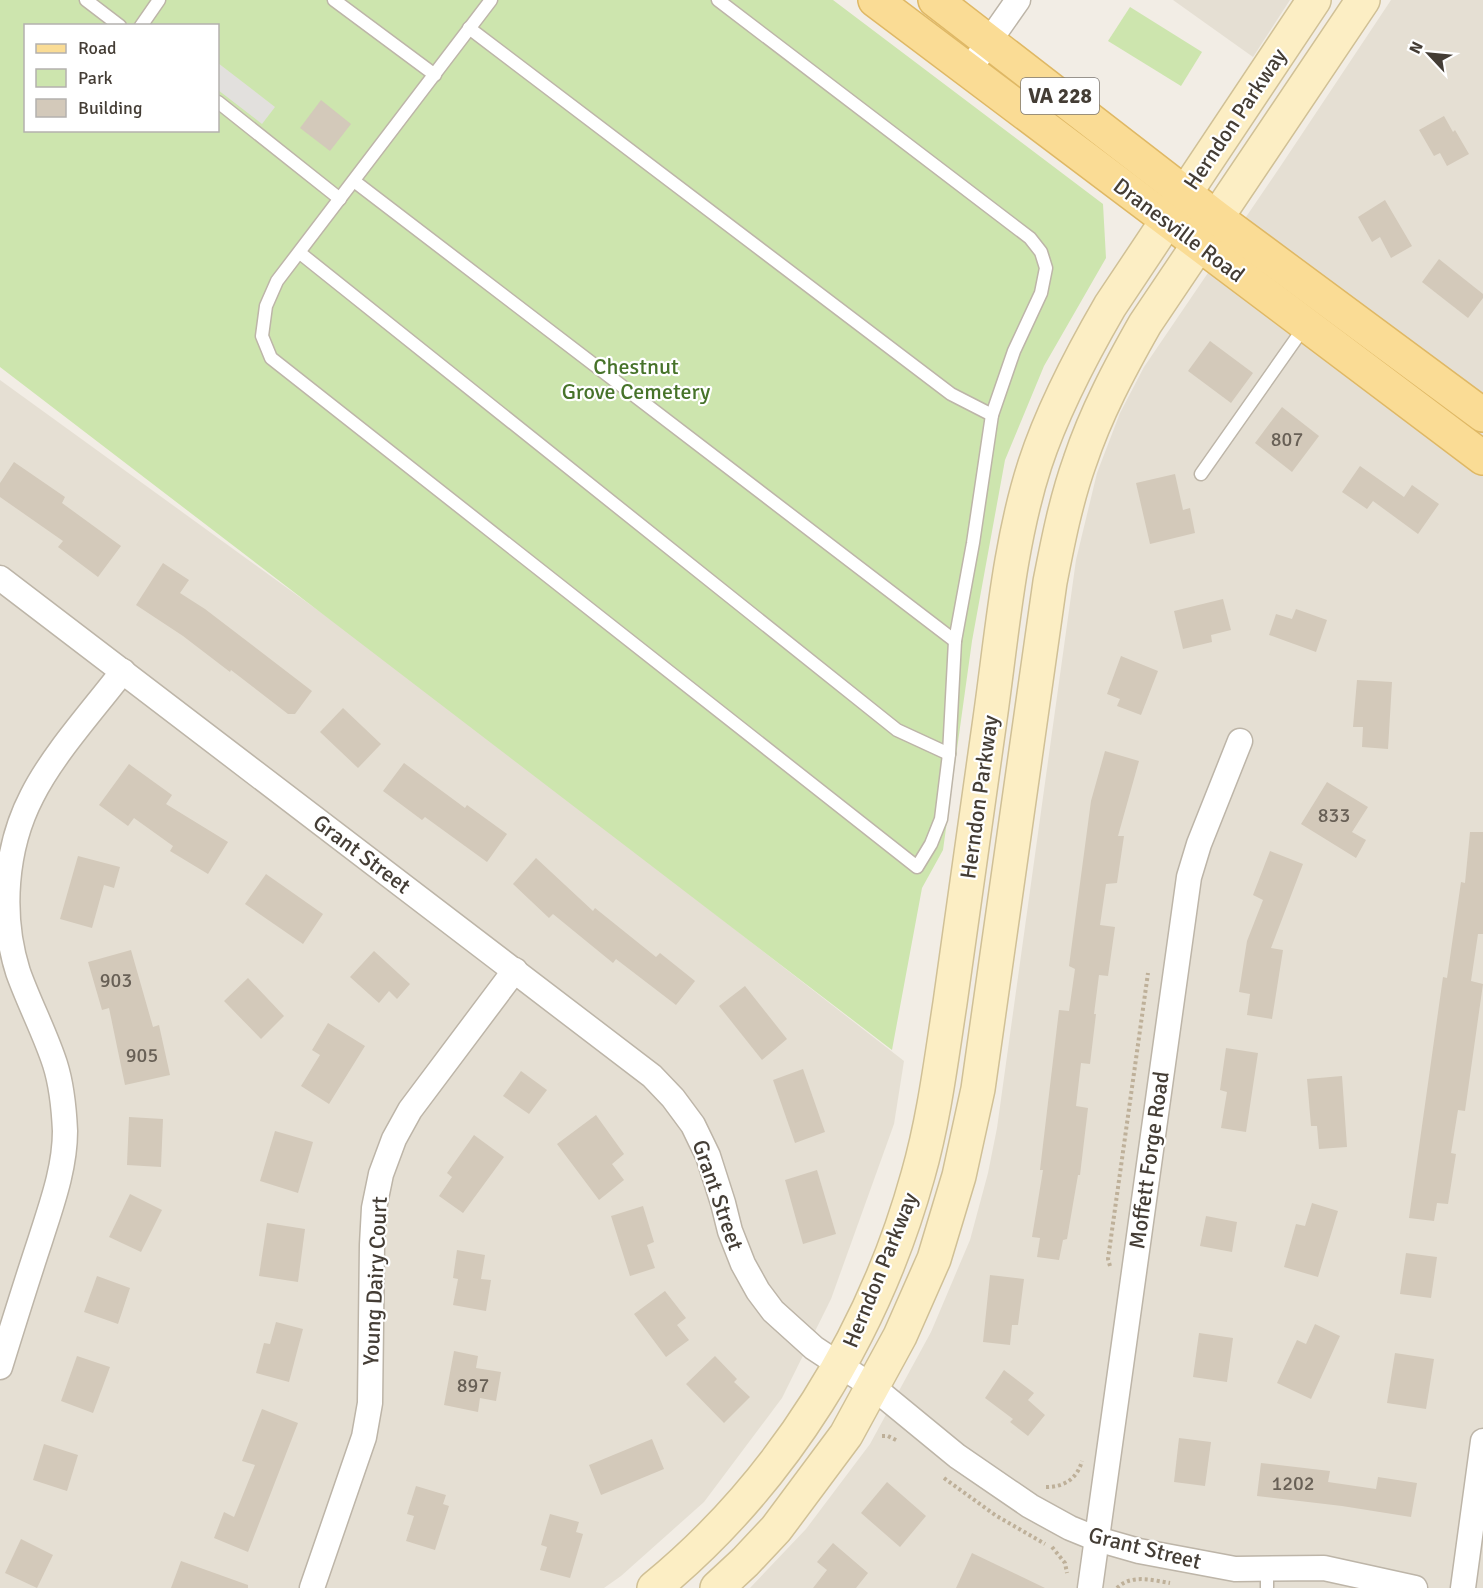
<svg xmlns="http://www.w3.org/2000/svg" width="1483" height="1588" viewBox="0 0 1483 1588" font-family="Signika,sans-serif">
	<rect width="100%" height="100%" fill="#f2ede5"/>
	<g fill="#e5dfd3">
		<path d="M1173 0H1290L1253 57Z"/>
		<path d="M1391 0H1483V1588H750L806 1529 870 1444 931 1332 970 1240 988 1173 997 1128 1076 560 1097 473 1120 413 1144 367 1282 164Z"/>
		<path d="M0 380 417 682 904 1061 894 1124 831 1299 782 1398 704 1502 621 1576 604 1588H0Z"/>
	</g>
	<g fill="#cde5ae" fill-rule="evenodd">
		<path d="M0 0H833L1103 204 1106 258 1044 366 1005 460 972 641 943 850 922 888 892 1050 0 367ZM26 26H218V130H26Z"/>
		<path d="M1130 7 1202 52 1181 86 1108 41Z"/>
	</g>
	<path fill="#e2e0dd" d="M218 63 275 107 262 124 218 90Z"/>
	<g fill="#d3c9ba">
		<path d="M321 100 351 124 330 151 300 128Z"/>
		<path d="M1444 116 1453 132 1455 130 1469 154 1447 166 1440 153 1434 156 1419 130Z"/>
		<path d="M1385 200 1412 246 1391 258 1380 237 1372 242 1358 217Z"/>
		<path d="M1439 259 1483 294V298L1468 318 1422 282Z"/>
		<path d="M1210 341 1253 373 1231 403 1188 371Z"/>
		<path d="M1282 407 1319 436 1292 472 1255 443Z"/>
		<path d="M14 462 65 497 62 503 121 546 98 577 58 547 63 541 0 497V483Z"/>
		<path d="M1360 466 1404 497 1412 485 1439 504 1418 534 1373 501 1367 509 1342 492Z"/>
		<path d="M1175 474 1183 510 1190 508 1195 533 1150 544 1136 483Z"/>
		<path d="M163 563 189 580 180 593 205 609 312 691 295 714H288L231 670 230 672 183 636 136 605Z"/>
		<path d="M1223 599 1231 630 1211 635 1212 642 1183 649 1174 611Z"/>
		<path d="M1296 609 1327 620 1316 652 1269 635 1276 614 1292 619Z"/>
		<path d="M1121 656 1158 671 1141 715 1117 706 1120 699 1107 694Z"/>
		<path d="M1357 680 1392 682 1388 749 1362 747 1363 727H1353Z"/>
		<path d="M343 708 381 744 358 768 320 732Z"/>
		<path d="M1105 751 1139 761 1118 836H1124L1117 883 1106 884 1100 925 1115 927 1108 976 1099 975 1094 1014H1096L1090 1064 1081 1063 1076 1106 1088 1108 1080 1175H1078L1067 1239 1063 1240 1059 1260 1037 1257 1040 1238 1032 1237 1043 1170H1040L1059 1010 1069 1011 1075 969 1069 966 1091 801Z"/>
		<path d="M404 763 465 808 467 805 507 834 487 862 425 817 422 820 383 791Z"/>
		<path d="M129 764 172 795 166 804 228 842 208 874 170 851 173 846 134 818 128 826 99 805Z"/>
		<path d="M1327 782 1368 807 1352 832 1366 840 1356 858 1301 824Z"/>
		<path d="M1470 832H1483V934H1478L1471 981 1483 984 1465 1111 1458 1110 1451 1153 1456 1154 1448 1204 1437 1203 1434 1221 1409 1218 1443 977 1447 978 1461 882 1465 883Z"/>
		<path d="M1270 851 1303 864 1271 948 1283 950 1272 1019 1247 1015 1250 994 1239 992 1247 941 1263 900 1253 895Z"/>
		<path d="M78 856 120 867 114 888 104 885 92 928 60 919Z"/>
		<path d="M536 858 593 911 595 908 656 957 660 953 695 981 676 1005 616 959 613 963 553 914 549 918 513 884Z"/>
		<path d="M266 874 323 914 303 944 245 904Z"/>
		<path d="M131 950 153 1027 159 1025 170 1075 125 1085 109 1008 102 1010 88 962Z"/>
		<path d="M374 951 410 984 397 999 389 991 379 1003 350 977Z"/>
		<path d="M248 978 284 1016 261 1039 224 1001Z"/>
		<path d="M745 986 787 1039 762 1060 719 1006Z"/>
		<path d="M328 1023 365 1046 329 1104 301 1086 320 1055 312 1050Z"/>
		<path d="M1226 1048 1258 1053 1246 1132 1221 1128 1227 1092 1220 1090Z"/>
		<path d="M803 1069 825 1132 795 1143 773 1080Z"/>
		<path d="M521 1071 547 1090 529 1114 503 1096Z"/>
		<path d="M1342 1076 1347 1147 1319 1149 1317 1126H1311L1307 1079Z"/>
		<path d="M596 1115 624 1154 612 1164 624 1180 599 1200 557 1144Z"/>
		<path d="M129 1117 163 1119 161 1167 127 1165Z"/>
		<path d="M275 1131 313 1142 298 1193 260 1181Z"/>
		<path d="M474 1135 504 1157 463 1213 439 1196 452 1177 447 1173Z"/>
		<path d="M817 1170 836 1234 803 1244 785 1180Z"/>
		<path d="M130 1194 162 1210 141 1252 109 1237Z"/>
		<path d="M1312 1203 1338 1211 1318 1277 1284 1267 1296 1224 1305 1226Z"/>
		<path d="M643 1206 654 1242 647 1245 655 1268 630 1276 611 1216Z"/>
		<path d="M1206 1216 1237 1222 1232 1252 1200 1246Z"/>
		<path d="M267 1223 305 1229 298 1282 259 1276Z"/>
		<path d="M457 1250 485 1255 481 1279 491 1280 486 1311 453 1305 458 1279 453 1278Z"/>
		<path d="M1406 1253 1437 1257 1431 1298 1400 1294Z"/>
		<path d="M990 1275 1024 1279 1018 1325H1012L1010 1345 983 1342Z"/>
		<path d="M97 1276 130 1288 118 1324 84 1312Z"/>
		<path d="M665 1291 686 1318 677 1325 689 1340 666 1357 634 1314Z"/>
		<path d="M276 1322 303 1329 289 1382 256 1373 264 1343 270 1344Z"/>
		<path d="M1315 1324 1340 1336 1311 1399 1277 1383 1297 1340 1306 1344Z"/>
		<path d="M1199 1333 1233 1338 1227 1382 1193 1377Z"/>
		<path d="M454 1351 478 1356 476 1368 501 1372 496 1401 480 1398 478 1412 444 1405Z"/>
		<path d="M1395 1353 1434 1359 1426 1409 1387 1403Z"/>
		<path d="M77 1356 110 1367 93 1413 61 1401Z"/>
		<path d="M715 1356 737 1379 734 1382 750 1397 724 1423 686 1384Z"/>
		<path d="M1004 1370 1034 1393 1028 1400 1045 1415 1028 1436 1010 1422 1013 1419 985 1398Z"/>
		<path d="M262 1409 298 1423 248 1552 214 1538 224 1512 234 1517 255 1465 242 1461Z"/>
		<path d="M1179 1438 1211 1442 1205 1486 1174 1482Z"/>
		<path d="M652 1439 664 1469 601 1495 589 1465Z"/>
		<path d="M44 1444 78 1455 67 1491 33 1480Z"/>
		<path d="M1261 1463 1330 1471 1328 1482 1376 1489 1378 1477 1417 1483 1411 1517 1342 1506 1257 1496Z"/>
		<path d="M887 1482 926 1516 900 1547 861 1513Z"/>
		<path d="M416 1486 446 1495 443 1504 449 1506 435 1550 406 1541 414 1516 407 1514Z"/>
		<path d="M550 1514 579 1522 576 1532 583 1534 570 1578 540 1570 547 1547 541 1545Z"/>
		<path d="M21 1539 53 1555 37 1588 5 1573Z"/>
		<path d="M833 1543 868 1573 856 1588H813L827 1570 817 1562Z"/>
		<path d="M972 1553 1045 1588H956Z"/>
		<path d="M181 1561 248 1585V1588H171Z"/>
	</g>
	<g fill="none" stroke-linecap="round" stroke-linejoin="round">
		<g stroke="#bdb5a8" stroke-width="15">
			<g id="lane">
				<path d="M86 0 120 26"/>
				<path d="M334 0 435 75"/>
				<path d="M491 0 277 281 266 306 262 336 271 358 917 867 931 844 941 819 949 754 955 641 973 543 992 415 1014 351 1041 293 1046 268 1041 252 1030 238 718 0"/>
				<path d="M141 26 159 0"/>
				<path d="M469 28 951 394 992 415"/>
				<path d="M218 102 340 199"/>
				<path d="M354 181 955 641"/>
				<path d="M300 253 897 730 949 754"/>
				<path d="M1201 474 1305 326"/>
				<path d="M1267 1568V1588"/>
			</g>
		</g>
		<g stroke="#bdb5a8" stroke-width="27">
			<g id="street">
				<path d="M969 70 1018 0"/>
				<path d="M0 578 652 1076 673 1098 693 1125 708 1156 723 1203 730 1231 743 1264 758 1291 773 1311 814 1348 873 1387 957 1456 1030 1506 1070 1528 1097 1539 1139 1551 1235 1569 1324 1568 1415 1588"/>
				<path d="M0 1367C13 1325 26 1283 40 1241 51 1206 65 1169 65 1131 64 1109 62 1086 55 1064 45 1033 29 1003 18 972 0 915 5 848 32 796 53 754 94 709 123 671"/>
				<path d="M312 1588 364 1437 370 1403 372 1245 374 1208 381 1174 394 1139 410 1110 515 970"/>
				<path d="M1090 1588 1189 877 1199 844 1240 741"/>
				<path d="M1463 1588 1483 1441"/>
			</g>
		</g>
		<g stroke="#d0c096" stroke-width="36">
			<g id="secondary">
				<path d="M654 1588C782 1483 874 1334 918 1175 934 1119 941 1061 950 1003 964 909 977 814 990 719 1002 635 1009 544 1035 464 1053 409 1081 356 1110 306L1314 0"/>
				<path d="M717 1588 745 1562 776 1529 846 1435 900 1336 934 1259 959 1176 978 1089 1050 582C1058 541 1066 500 1080 461 1096 413 1120 368 1145 324L1363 0"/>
			</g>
		</g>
		<g stroke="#dfb865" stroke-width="36">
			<g id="primary">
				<path d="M875 0 1483 458"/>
				<path d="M935 0 1217 218 1483 415"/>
			</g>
		</g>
		<g stroke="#beb099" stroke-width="4" stroke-dasharray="3 3" stroke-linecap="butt">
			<path d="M1110 1266 1108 1259 1148 973"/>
			<path d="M882 1436H888L898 1441"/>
			<path d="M944 1478 995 1515 1045 1544"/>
			<path d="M1046 1487C1064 1487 1077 1479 1082 1461"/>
			<path d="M1052 1547 1065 1563 1067 1573"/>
			<path d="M1117 1588C1131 1574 1152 1580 1170 1583"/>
		</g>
		<use href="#lane" stroke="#fff" stroke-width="12"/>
		<use href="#street" stroke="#fff" stroke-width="24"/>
		<use href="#secondary" stroke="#fceec4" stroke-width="33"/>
		<use href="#primary" stroke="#fadc95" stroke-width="33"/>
	</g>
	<g text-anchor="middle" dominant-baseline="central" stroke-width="4.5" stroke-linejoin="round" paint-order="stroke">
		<g font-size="20" fill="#686056">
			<text x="1287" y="439">807</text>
			<text x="1334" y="815">833</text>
			<text x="116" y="980">903</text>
			<text x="142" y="1055">905</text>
			<text x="473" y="1385">897</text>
			<text x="1293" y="1483">1202</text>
		</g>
		<rect fill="#fff" stroke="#7c7772" stroke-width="1.5" x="1021" y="78" width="78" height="36" rx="4.5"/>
		<g font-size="21" font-weight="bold" fill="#443d35">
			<text x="1060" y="96">VA 228</text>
		</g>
		<g font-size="22" fill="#443d35" stroke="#fff">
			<text transform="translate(1235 119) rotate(-56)">Herndon Parkway</text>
			<text transform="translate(1179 230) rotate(37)">Dranesville Road</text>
			<text transform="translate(979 797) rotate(-82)">Herndon Parkway</text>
			<text transform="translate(362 854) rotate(37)">Grant Street</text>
			<text transform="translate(1149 1160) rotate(-82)">Moffett Forge Road</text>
			<text transform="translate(718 1195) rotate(71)">Grant Street</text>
			<text transform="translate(880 1270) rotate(-68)">Herndon Parkway</text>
			<text transform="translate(375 1281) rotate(-87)">Young Dairy Court</text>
			<text transform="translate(1145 1548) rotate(14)">Grant Street</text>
		</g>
		<g font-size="22" fill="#47732a" stroke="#fff">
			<text x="636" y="366">Chestnut<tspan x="636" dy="25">Grove Cemetery</tspan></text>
		</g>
	</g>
	<rect x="24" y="24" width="195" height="108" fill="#ffffff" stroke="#b4b1ae" stroke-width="1.5"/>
	<rect x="36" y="44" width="30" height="9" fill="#fadc95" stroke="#b4b1ae" stroke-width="1.5"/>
	<text x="78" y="54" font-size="18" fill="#443d35">Road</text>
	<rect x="36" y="69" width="30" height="18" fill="#cde5ae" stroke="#b4b1ae" stroke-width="1.5"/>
	<text x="78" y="84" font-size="18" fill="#443d35">Park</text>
	<rect x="36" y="99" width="30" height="18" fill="#d3c9ba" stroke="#b4b1ae" stroke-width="1.5"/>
	<text x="78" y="114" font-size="18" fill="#443d35">Building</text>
	<g transform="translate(1429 54) rotate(296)" stroke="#ffffff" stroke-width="4.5" paint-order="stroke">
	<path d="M0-4.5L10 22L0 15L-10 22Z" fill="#443d35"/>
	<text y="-9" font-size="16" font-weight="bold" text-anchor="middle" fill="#443d35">N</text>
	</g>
</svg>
